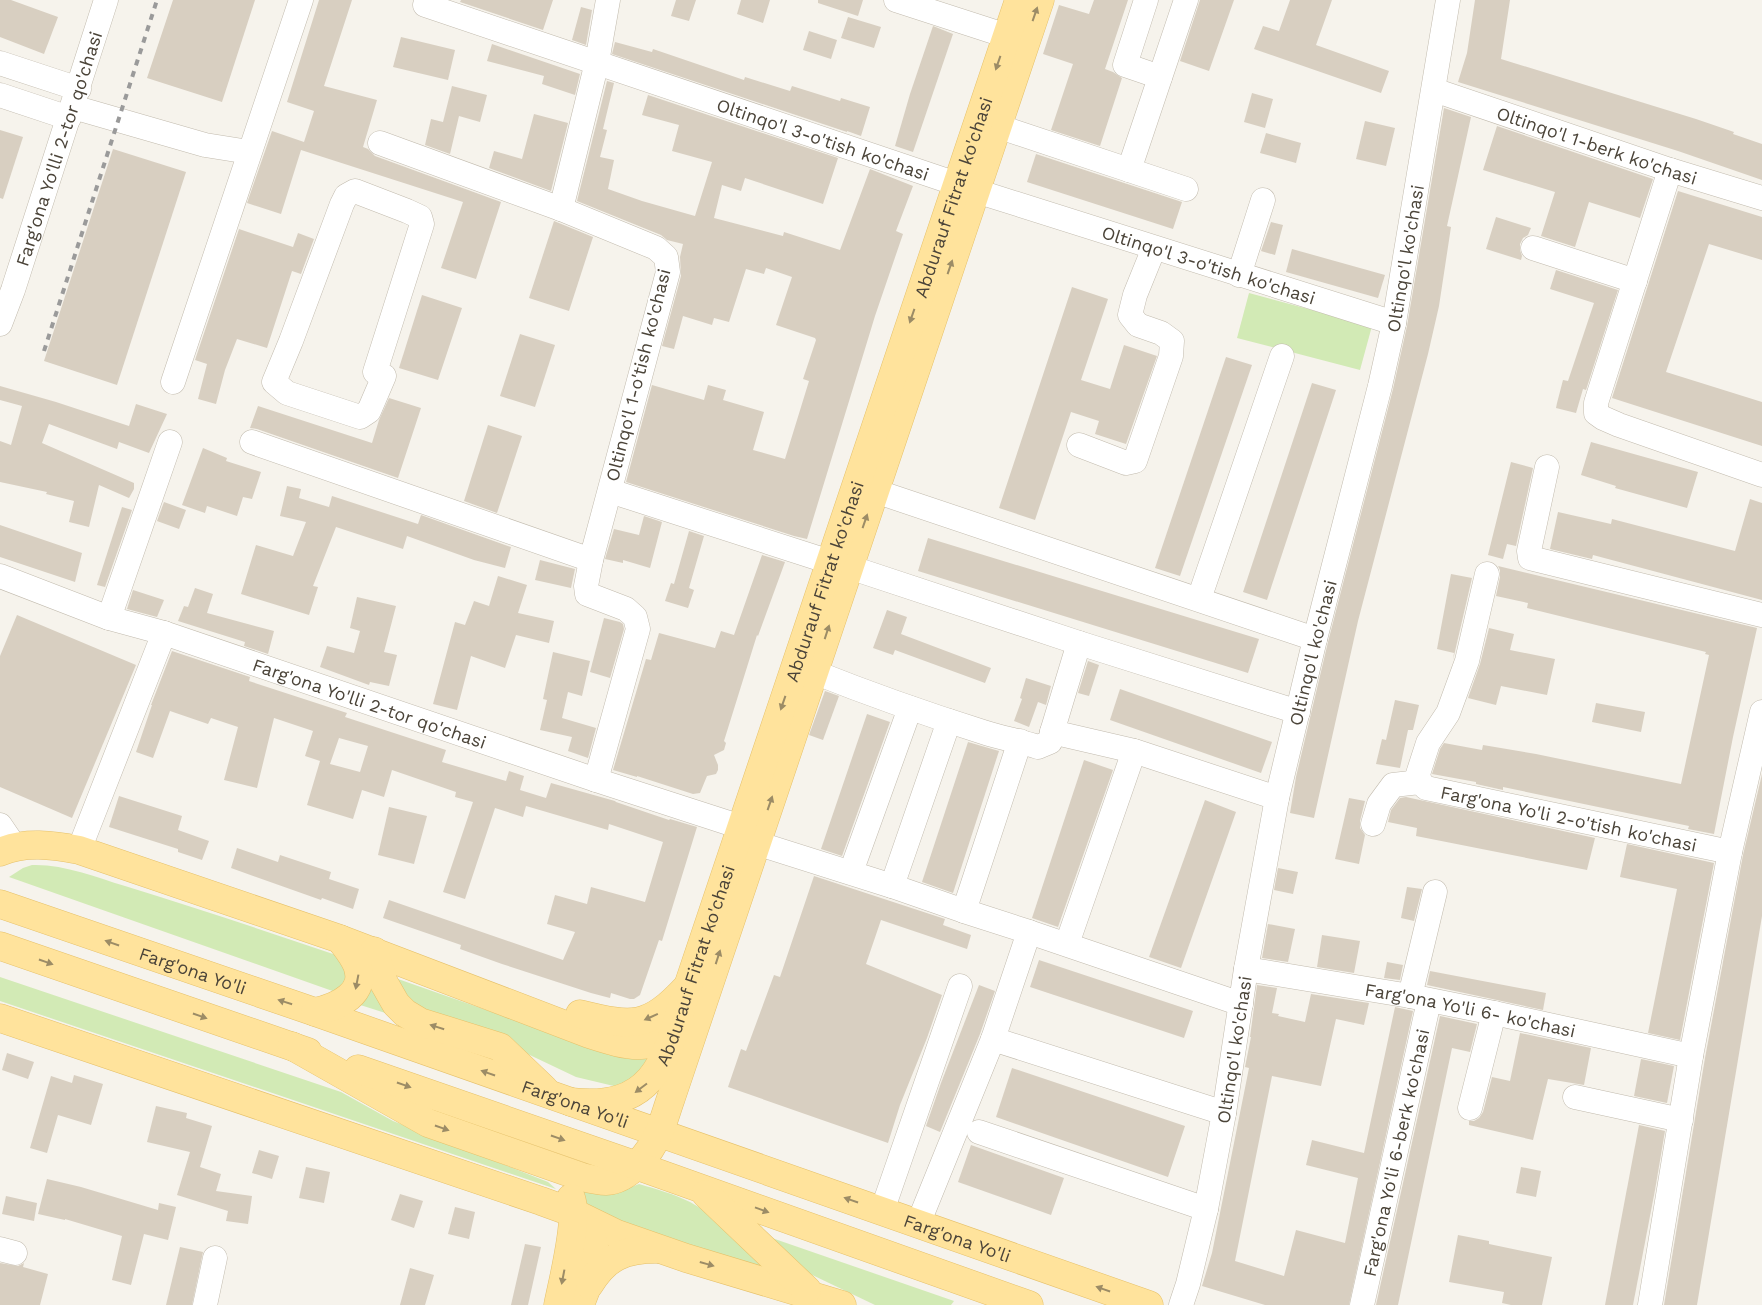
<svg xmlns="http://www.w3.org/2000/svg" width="1762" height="1305" viewBox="0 0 1762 1305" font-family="'Work Sans',sans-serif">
	<rect width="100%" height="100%" fill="#f6f3ec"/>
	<g fill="#d2eab5">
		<path d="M1249 293 1372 326 1360 370 1237 338Z"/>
		<path d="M32 865C64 864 95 877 125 886 197 908 268 932 339 956L351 968 341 994 9 877 23 868Z"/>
		<path d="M364 976 401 1018 354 1003Z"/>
		<path d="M0 977 341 1092 393 1121 548 1182 556 1189 6 1003 0 1001Z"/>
		<path d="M398 979 546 1031 653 1053 640 1073 618 1087 576 1077 515 1048 452 1026 409 1000Z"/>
		<path d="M639 1184C656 1189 674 1194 690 1202 721 1219 750 1250 776 1274L590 1213 578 1187 626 1189Z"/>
		<path d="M769 1237 954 1301 951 1305H875L806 1272Z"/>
	</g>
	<g fill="#d8cfc1" fill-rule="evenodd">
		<path d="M0 0H11L58 17 44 54 0 37Z"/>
		<path d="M173 0H255L222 102 147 78Z"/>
		<path d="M319 0H352L324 86 377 100 363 147 368 149 375 156 501 202 476 279 441 268 463 202 301 150 281 214 247 203 272 131 304 142 314 111 287 102Z"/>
		<path d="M461 0H553L543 30 460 2Z"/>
		<path d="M676 0H696L689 21 671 16Z"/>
		<path d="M741 0H770L763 23 737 14Z"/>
		<path d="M818 0H863L858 16 818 3Z"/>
		<path d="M1094 0H1128L1105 69 1113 72 1122 78 1100 146 1051 130 1073 64 1043 54 1059 5 1089 14Z"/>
		<path d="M1200 0H1234L1209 71 1180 61Z"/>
		<path d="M1290 0H1332L1316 45 1389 71 1381 93 1254 49 1263 26 1279 31Z"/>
		<path d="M1475 0H1510L1501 59 1696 119 1734 132 1733 134 1762 144V180L1678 151 1458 82 1467 53Z"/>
		<path d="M581 7 592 10 586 45 572 40Z"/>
		<path d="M848 17 881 27 874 48 841 38Z"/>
		<path d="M933 26 953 34 913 152 895 146 910 94Z"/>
		<path d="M809 31 837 40 831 59 803 50Z"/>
		<path d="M401 37 455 50 448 80 393 67Z"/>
		<path d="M615 42 652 52 653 49 744 80 745 77 790 91 792 86 840 101 841 98 870 107 861 136 847 131V132L612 54Z"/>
		<path d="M492 44 580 74 575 95 542 84 544 76 487 61Z"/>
		<path d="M607 81 614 83 603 129 607 130 600 157 614 160 608 189 642 201 695 216 712 162 672 151 679 125 642 115 648 95 838 158 823 204 745 178 741 191 722 185 714 218 783 236 784 232 840 250 870 169 913 186 896 231 903 234 875 316 807 539 794 536 626 482 652 385 704 400 708 385 726 390 723 400 764 412 753 450 785 459 809 381 803 379 816 340 815 338 776 325 792 277 766 268 764 274 746 269 729 322 714 318 712 325 683 316 674 349 662 346 681 276 680 257 683 244 667 240 661 235 577 201Z"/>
		<path d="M452 86 487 95 480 122 459 116 450 154 425 145 431 119 443 122Z"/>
		<path d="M1252 93 1273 99 1265 128 1244 122Z"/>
		<path d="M1444 108 1471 117 1447 226 1451 227 1439 306 1428 354 1358 621 1314 818 1290 813 1296 777 1328 642 1393 389 1407 326Z"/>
		<path d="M534 114 568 123 551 191 489 168 494 151 522 159Z"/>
		<path d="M1365 121 1395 128 1386 166 1356 159Z"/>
		<path d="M1497 126 1653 179 1640 218 1589 202 1575 247 1541 236 1555 192 1483 170Z"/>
		<path d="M0 130 23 137 3 199 0 198Z"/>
		<path d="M1266 133 1301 143 1296 163 1260 153Z"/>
		<path d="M113 149 186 172 117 385 44 361Z"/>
		<path d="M1036 154 1182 202 1173 229 1027 182Z"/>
		<path d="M1678 191 1762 217V260L1709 244 1666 372 1762 402V446L1612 398Z"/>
		<path d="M1496 217 1531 228 1528 235 1523 238 1520 244V250L1522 256 1521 260 1486 249Z"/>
		<path d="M554 221 593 237 569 311 529 298Z"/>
		<path d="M1271 222 1283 225 1275 255 1261 251Z"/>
		<path d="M239 229 293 247 298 233 314 239 301 274 292 271 267 348 237 339 225 370 216 404 198 399 207 364 195 360Z"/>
		<path d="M1292 249 1385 275 1378 298 1286 272Z"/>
		<path d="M1556 270 1618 290 1586 390 1583 389 1576 413 1556 408 1557 403 1563 380 1568 381 1594 303 1550 289Z"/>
		<path d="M1072 287 1108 299 1081 380 1110 389 1124 345 1157 356 1126 444 1095 434 1099 421 1071 412 1035 520 999 508Z"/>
		<path d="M422 295 462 308 438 380 399 368Z"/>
		<path d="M520 334 555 345 535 407 500 396Z"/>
		<path d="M1226 357 1252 365 1180 576 1155 568Z"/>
		<path d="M1312 383 1336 390 1267 600 1243 592Z"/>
		<path d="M0 386 56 402 129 426 136 404 167 414 149 453 119 442 117 449 49 424 42 443 134 483V489L129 498 99 485 89 527 69 522 74 501 46 494 47 492 0 482V441L11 445 22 406 0 400Z"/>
		<path d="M389 398 421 408 398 478 257 429 250 428 258 406 372 443 379 420Z"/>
		<path d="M488 425 522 436 497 513 464 501Z"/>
		<path d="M1591 442 1698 472 1687 508 1615 488 1616 486 1581 475Z"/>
		<path d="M203 448 227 458 226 461 261 472 252 499 243 497 237 516 207 506 205 513 182 505Z"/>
		<path d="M1511 462 1533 468 1516 546 1507 544 1503 559 1488 555Z"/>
		<path d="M287 486 301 489 299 498 329 507 332 496 418 524 421 515 511 547 505 568 474 560 407 536 403 549 336 527 313 586 318 587 309 615 241 594 256 545 293 556 306 522 280 516Z"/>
		<path d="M1750 499 1762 503V600L1593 555 1592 559 1550 549 1558 512 1611 524 1612 519 1735 551Z"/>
		<path d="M164 502 186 510 179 529 157 521Z"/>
		<path d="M122 507 132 510 105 587 97 585Z"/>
		<path d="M644 516 662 522 650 568 623 560V563L605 559 614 529 639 535Z"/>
		<path d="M0 525 82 553 75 582 0 557Z"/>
		<path d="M689 531 704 536 689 588 694 590 688 608 665 601 671 583 674 584Z"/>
		<path d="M928 538 1259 639 1248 673 918 571Z"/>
		<path d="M762 555 785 562 758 636 757 635 724 741 726 743 724 750 714 755 718 765V770L716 774 707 776 700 793 693 794 637 776V777L613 770 646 659 651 660 659 633 715 648 721 631 734 635Z"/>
		<path d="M540 560 575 569 571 588 535 580Z"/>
		<path d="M1498 566 1757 628 1733 737 1714 834 1688 829 1689 826 1503 787V790L1476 784V782L1432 774 1440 749 1444 743 1482 750 1483 745 1536 754 1681 784 1709 655 1705 654 1706 652 1527 608 1528 603 1496 596 1500 577V570Z"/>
		<path d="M1451 574 1472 578 1453 660 1454 653 1437 649Z"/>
		<path d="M498 576 527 585 518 613 554 621 549 643 516 635 505 668 471 656 457 710 433 704 455 622 465 625 474 601 489 606Z"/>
		<path d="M195 588 213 594 207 613 274 631 268 654 244 646 245 642 178 621 184 606 188 607Z"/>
		<path d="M133 590 164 600 157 617 127 609Z"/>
		<path d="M357 597 396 606 384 652 397 655 389 686 370 682 369 685 320 667 327 646 354 653 360 631 350 628Z"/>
		<path d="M887 610 907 617 901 634 991 668 985 683 895 650 893 655 873 648Z"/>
		<path d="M17 615 136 665 72 818 0 787V656Z"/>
		<path d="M604 618 620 622 623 624 624 629 610 678 590 672Z"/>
		<path d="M1489 628 1514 634 1510 650 1555 659 1547 695 1501 686 1496 705 1468 698 1480 664Z"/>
		<path d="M172 651 250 677 249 681 347 713 345 717 446 750 442 762 506 781 509 771 524 776 520 790 546 798 551 783 615 801 616 802 669 820 670 819 697 827 662 941 659 940 640 995 634 999H630L611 993 610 998 591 993 502 964 460 949 461 945 383 918 389 900 563 960 575 932 547 924 555 895 587 904 591 887 645 902 663 842 609 824 608 830 526 806 523 817 495 808 465 899 443 892 473 802 455 797 456 792 392 770 384 797 362 790 353 819 307 805 320 761 305 756 313 731 274 718 257 788 224 780 238 727 211 718 208 724 170 711 153 758 136 752 152 705H151ZM339 738 368 746 360 772 330 764Z"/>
		<path d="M553 652 590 661 582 696 568 692 562 718 596 728 588 758 568 751 572 737 540 730 547 700 543 699Z"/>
		<path d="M1088 661 1099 665 1089 696 1078 693Z"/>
		<path d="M1026 678 1051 686 1046 705 1038 702 1029 727 1014 721 1022 699 1020 698Z"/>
		<path d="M1120 689 1272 742 1261 773 1110 720Z"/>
		<path d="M825 691 839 696 823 740 809 735Z"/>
		<path d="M1395 700 1419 705 1413 730H1408L1400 768 1376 764 1382 739 1386 740Z"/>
		<path d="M1596 703 1645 712 1641 732 1592 722Z"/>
		<path d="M867 714 890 722 842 856 821 849Z"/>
		<path d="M968 742 999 751 953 893 922 882Z"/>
		<path d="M1084 760 1113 770 1058 927 1032 918Z"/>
		<path d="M1762 774V916L1697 1305H1664L1705 1058 1743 855Z"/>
		<path d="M119 796 182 816 178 830 209 841 202 860 178 852V849L109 827Z"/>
		<path d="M1406 797 1595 838 1587 870 1416 836 1417 828 1388 822 1391 810 1400 798Z"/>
		<path d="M1349 798 1365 801 1360 821V828L1365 835 1359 864 1335 859Z"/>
		<path d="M1205 800 1236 812 1181 968 1149 957Z"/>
		<path d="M389 807 427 816 414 864 378 855Z"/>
		<path d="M1627 844 1714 863 1680 1040 1648 1033 1677 889 1620 877Z"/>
		<path d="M237 848 278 862 280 855 331 872 329 879 359 889 353 909 322 898 321 900 231 868Z"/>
		<path d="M1278 868 1298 872 1293 894 1274 890Z"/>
		<path d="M814 876 945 919 943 925 971 935 967 949 881 920 866 964 942 995 927 1038 900 1105 888 1143 728 1087 741 1049 746 1051 774 975 780 977Z"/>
		<path d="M1407 887 1422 889 1414 921 1401 918Z"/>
		<path d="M1268 924 1295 929 1288 962 1262 958Z"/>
		<path d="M1322 935 1360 941 1354 973 1317 967Z"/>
		<path d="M1039 960 1193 1011 1184 1038 1030 987Z"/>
		<path d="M1387 962 1403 965 1400 980 1384 978Z"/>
		<path d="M1430 971 1546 993 1543 1010 1427 985Z"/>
		<path d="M979 985 995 991 980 1034 940 1132 926 1126 941 1083Z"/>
		<path d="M1257 985 1277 988 1272 1013 1279 1014 1278 1016 1305 1022 1311 994 1369 1003 1364 1025 1336 1019 1321 1086 1272 1076 1235 1261 1284 1276 1296 1230 1345 1243 1358 1178 1306 1165 1312 1140 1364 1153 1395 1007 1413 1011 1349 1305H1265L1202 1286 1212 1253 1249 1068 1245 1067 1251 1037H1250Z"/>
		<path d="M1440 1016 1477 1024 1470 1052 1452 1048 1398 1305H1376Z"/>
		<path d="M1520 1033 1591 1048 1584 1085 1548 1079 1533 1140 1469 1125V1121H1474L1479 1118 1483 1112 1492 1077 1510 1081Z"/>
		<path d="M7 1053 34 1062 28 1079 2 1070Z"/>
		<path d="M1641 1059 1674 1066 1667 1103 1634 1096Z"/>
		<path d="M1012 1068 1185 1126 1168 1177 996 1117Z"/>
		<path d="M74 1075 103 1084 91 1125 58 1115 47 1153 30 1148 51 1076 72 1083Z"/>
		<path d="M156 1106 187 1113 186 1118 212 1126 200 1167 221 1174 216 1191 252 1196 248 1224 226 1221 228 1211 177 1195 190 1152 147 1142Z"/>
		<path d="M1639 1125 1665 1131 1655 1190 1633 1305H1605Z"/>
		<path d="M971 1145 1064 1178 1051 1215 958 1182Z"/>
		<path d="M259 1150 279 1156 272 1179 252 1173Z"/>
		<path d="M306 1167 330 1172 324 1203 299 1198Z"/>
		<path d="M1521 1167 1541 1171 1536 1197 1516 1193Z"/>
		<path d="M47 1179 81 1187 158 1210 159 1203 176 1207 168 1240 144 1234 131 1285 112 1280 122 1236 65 1219V1220L38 1214Z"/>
		<path d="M400 1194 423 1201 414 1228 391 1220Z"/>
		<path d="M6 1196 37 1203 34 1221 2 1214Z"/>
		<path d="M455 1207 475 1212 469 1239 448 1234Z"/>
		<path d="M1458 1235 1489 1241V1244L1552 1257 1542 1305H1511L1502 1303 1504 1292 1449 1282Z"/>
		<path d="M525 1244 541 1247 528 1305H511Z"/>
		<path d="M180 1247 203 1252 192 1305H166Z"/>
		<path d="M0 1263 18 1266 24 1263 23 1267 48 1274 40 1305H0Z"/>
		<path d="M410 1268 434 1275 425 1305H400Z"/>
	</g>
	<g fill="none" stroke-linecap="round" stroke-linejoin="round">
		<g stroke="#c2bbae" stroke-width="25">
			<g id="minor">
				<path d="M896 0 1007 36"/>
				<path d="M1146 0 1125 65 1160 77"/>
				<path id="s1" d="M425 5 957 184"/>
				<path d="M0 63 79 89"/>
				<path id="s2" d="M1434 90 1670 170 1762 198"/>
				<path d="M0 95 69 118"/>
				<path d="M73 107 205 145 249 152"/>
				<path d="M997 126 1186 189"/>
				<path d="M1129 170 1186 0"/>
				<path d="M1670 170 1596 403V413L1603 418 1619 425 1762 475"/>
				<path id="s3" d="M976 191 1394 323"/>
				<path d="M561 209 597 62 608 0"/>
				<path d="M1533 248 1635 281"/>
				<path d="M1239 275 1263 200"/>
				<path id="s4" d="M0 324 13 290 106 0"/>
				<path d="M375 372 422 224 420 217 407 211 355 191 346 196 342 204 291 341 274 382 287 393 360 417 369 411 384 376"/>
				<path d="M173 382 301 0"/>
				<path d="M252 442 591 560 668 272 666 257 656 248 561 209 380 143"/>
				<path d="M1079 445 1126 463 1135 461 1171 356 1172 341 1161 333 1138 325 1130 315 1135 295 1154 248"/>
				<path d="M1547 467 1529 551 1530 558 1762 615"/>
				<path d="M610 491 830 562"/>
				<path d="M875 491 1315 639"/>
				<path d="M591 560 586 586 587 594 626 609 635 617 638 629 596 780"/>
				<path d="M849 567 1079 643 1298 712"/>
				<path id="s5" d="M1487 574 1467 661 1448 713 1428 743 1418 774 1420 782 1426 788 1730 852"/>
				<path id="s6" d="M0 576 109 618 164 633 596 780 741 827"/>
				<path d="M1199 599 1282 356"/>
				<path d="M109 618 170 442"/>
				<path d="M1079 643 1052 732 1134 751 1277 798"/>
				<path d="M814 672C869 694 926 714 983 732 1001 738 1020 741 1038 747L1050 742 1052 732"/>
				<path d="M949 721 892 886 964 911 1020 741"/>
				<path d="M1373 824 1379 804 1393 785 1420 782"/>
				<path d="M0 825 15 847"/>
				<path d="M756 843 892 886"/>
				<path d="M79 850 164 633"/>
				<path d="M851 872 910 708"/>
				<path d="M964 911 1029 932"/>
				<path d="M1067 944 1134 751"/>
				<path id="s7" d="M1246 969 1410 996 1494 1013 1691 1056"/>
				<path d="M1410 996 1435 892"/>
				<path d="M993 1039 1224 1113"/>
				<path d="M1575 1097 1681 1120"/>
				<path d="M1470 1108 1494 1013"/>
				<path d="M979 1132 1206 1209"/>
				<path d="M882 1211 960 986"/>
				<path d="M918 1224 993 1039 1029 932 1241 1004"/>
				<path d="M0 1249 15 1253"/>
				<path d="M205 1305 215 1258"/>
				<path id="s8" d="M1181 1305 1188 1284 1206 1209 1224 1113 1246 969 1277 798 1315 639 1380 386 1394 323 1448 0"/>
				<path id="s9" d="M1362 1305 1429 1001"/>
				<path d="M1650 1305 1691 1056 1730 852 1762 712"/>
			</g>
		</g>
		<g stroke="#e6c16a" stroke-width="29">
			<g id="major">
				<path d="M0 852C25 841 53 845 79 850L340 939 589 1034C624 1045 649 1055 679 1027"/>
				<path id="s10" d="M0 904 315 1012 1149 1305"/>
				<path d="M0 946 308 1052"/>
				<path d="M374 951 384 983 396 1004 405 1013 420 1022 500 1047 544 1089"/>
				<path d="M315 1012C338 1007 368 993 357 965 353 955 346 947 340 939"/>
				<path d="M580 1014C633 1027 648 1029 687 987"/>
				<path d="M0 1018 541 1201 574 1213 617 1234 686 1258 842 1305"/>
				<path d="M292 1046 428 1123 582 1177C590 1179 598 1181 606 1181 629 1180 651 1152 659 1132 664 1121 667 1109 671 1098L1040 0"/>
				<path d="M358 1069 635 1165 1029 1305"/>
				<path id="s11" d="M571 1102C659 1112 667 1054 688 986L1019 0"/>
				<path d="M706 1194 807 1290"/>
				<path d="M575 1214 591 1234 595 1251 585 1292 580 1305"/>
				<path d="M589 1285C606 1257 624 1249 657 1249"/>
				<path d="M558 1305C563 1280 579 1219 571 1198"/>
			</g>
		</g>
		<use href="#minor" stroke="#fff" stroke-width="24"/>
		<use href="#major" stroke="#ffe39c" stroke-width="28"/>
		<path stroke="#9a9a9a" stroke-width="4" stroke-dasharray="6 6" stroke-linecap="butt" d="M44 351 157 0"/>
	</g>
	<defs><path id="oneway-solid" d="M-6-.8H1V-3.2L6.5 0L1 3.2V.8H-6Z" transform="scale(1.25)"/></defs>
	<g fill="#9c8c66">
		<use href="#oneway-solid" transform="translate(1035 14) rotate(-71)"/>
		<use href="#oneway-solid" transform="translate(998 63) rotate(109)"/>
		<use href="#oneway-solid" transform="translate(950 267) rotate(-71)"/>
		<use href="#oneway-solid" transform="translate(912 316) rotate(109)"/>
		<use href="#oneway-solid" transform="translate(865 521) rotate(-71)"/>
		<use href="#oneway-solid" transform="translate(827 632) rotate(-72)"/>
		<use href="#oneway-solid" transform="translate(783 703) rotate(109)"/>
		<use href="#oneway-solid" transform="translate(770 803) rotate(-71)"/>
		<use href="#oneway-solid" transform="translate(112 943) rotate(-161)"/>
		<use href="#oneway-solid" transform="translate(718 957) rotate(-72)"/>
		<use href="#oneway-solid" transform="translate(46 962) rotate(19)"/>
		<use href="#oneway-solid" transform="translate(357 982) rotate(101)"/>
		<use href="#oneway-solid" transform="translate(285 1002) rotate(-162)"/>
		<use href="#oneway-solid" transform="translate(200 1016) rotate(19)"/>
		<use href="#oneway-solid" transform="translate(651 1017) rotate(156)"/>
		<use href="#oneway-solid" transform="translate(437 1027) rotate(-163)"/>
		<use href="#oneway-solid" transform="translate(488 1073) rotate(-161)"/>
		<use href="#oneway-solid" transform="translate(404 1085) rotate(19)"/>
		<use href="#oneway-solid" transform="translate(641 1088) rotate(143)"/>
		<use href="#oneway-solid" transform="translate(442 1128) rotate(19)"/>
		<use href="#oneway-solid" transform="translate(558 1138) rotate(19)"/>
		<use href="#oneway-solid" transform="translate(851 1200) rotate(-161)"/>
		<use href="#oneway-solid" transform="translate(762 1210) rotate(20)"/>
		<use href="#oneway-solid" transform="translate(707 1264) rotate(16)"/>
		<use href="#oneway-solid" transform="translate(563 1277) rotate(101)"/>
		<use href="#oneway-solid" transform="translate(1103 1289) rotate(-161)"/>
	</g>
	<g text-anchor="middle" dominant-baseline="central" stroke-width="4" stroke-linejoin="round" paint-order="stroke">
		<g font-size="18" fill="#4b4439" stroke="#fff">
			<text stroke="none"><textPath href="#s1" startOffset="420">Oltinqo'l 3-o'tish ko'chasi</textPath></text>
			<text stroke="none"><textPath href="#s2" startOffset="172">Oltinqo'l 1-berk ko'chasi</textPath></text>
			<text stroke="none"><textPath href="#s4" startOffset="185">Farg'ona Yo'lli 2-tor qo'chasi</textPath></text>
			<text stroke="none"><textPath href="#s11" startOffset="1019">Abdurauf Fitrat ko'chasi</textPath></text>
			<text stroke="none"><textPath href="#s8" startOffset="1071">Oltinqo'l ko'chasi</textPath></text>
			<text stroke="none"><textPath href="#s3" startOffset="244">Oltinqo'l 3-o'tish ko'chasi</textPath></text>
			<text transform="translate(638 375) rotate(-76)">Oltinqo'l 1-o'tish ko'chasi</text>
			<text stroke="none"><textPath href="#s11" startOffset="614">Abdurauf Fitrat ko'chasi</textPath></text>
			<text stroke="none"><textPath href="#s8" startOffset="666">Oltinqo'l ko'chasi</textPath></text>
			<text stroke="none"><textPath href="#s6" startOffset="391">Farg'ona Yo'lli 2-tor qo'chasi</textPath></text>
			<text stroke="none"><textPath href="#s5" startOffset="376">Farg'ona Yo'li 2-o'tish ko'chasi</textPath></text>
			<text stroke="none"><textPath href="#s11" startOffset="209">Abdurauf Fitrat ko'chasi</textPath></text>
			<text stroke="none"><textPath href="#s10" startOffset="204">Farg'ona Yo'li</textPath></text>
			<text stroke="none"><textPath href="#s7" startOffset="228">Farg'ona Yo'li 6- ko'chasi</textPath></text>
			<text stroke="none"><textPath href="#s8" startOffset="261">Oltinqo'l ko'chasi</textPath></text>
			<text stroke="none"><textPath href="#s10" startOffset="609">Farg'ona Yo'li</textPath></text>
			<text stroke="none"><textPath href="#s9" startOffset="156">Farg'ona Yo'li 6-berk ko'chasi</textPath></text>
			<text stroke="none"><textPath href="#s10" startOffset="1014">Farg'ona Yo'li</textPath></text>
		</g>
	</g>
</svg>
